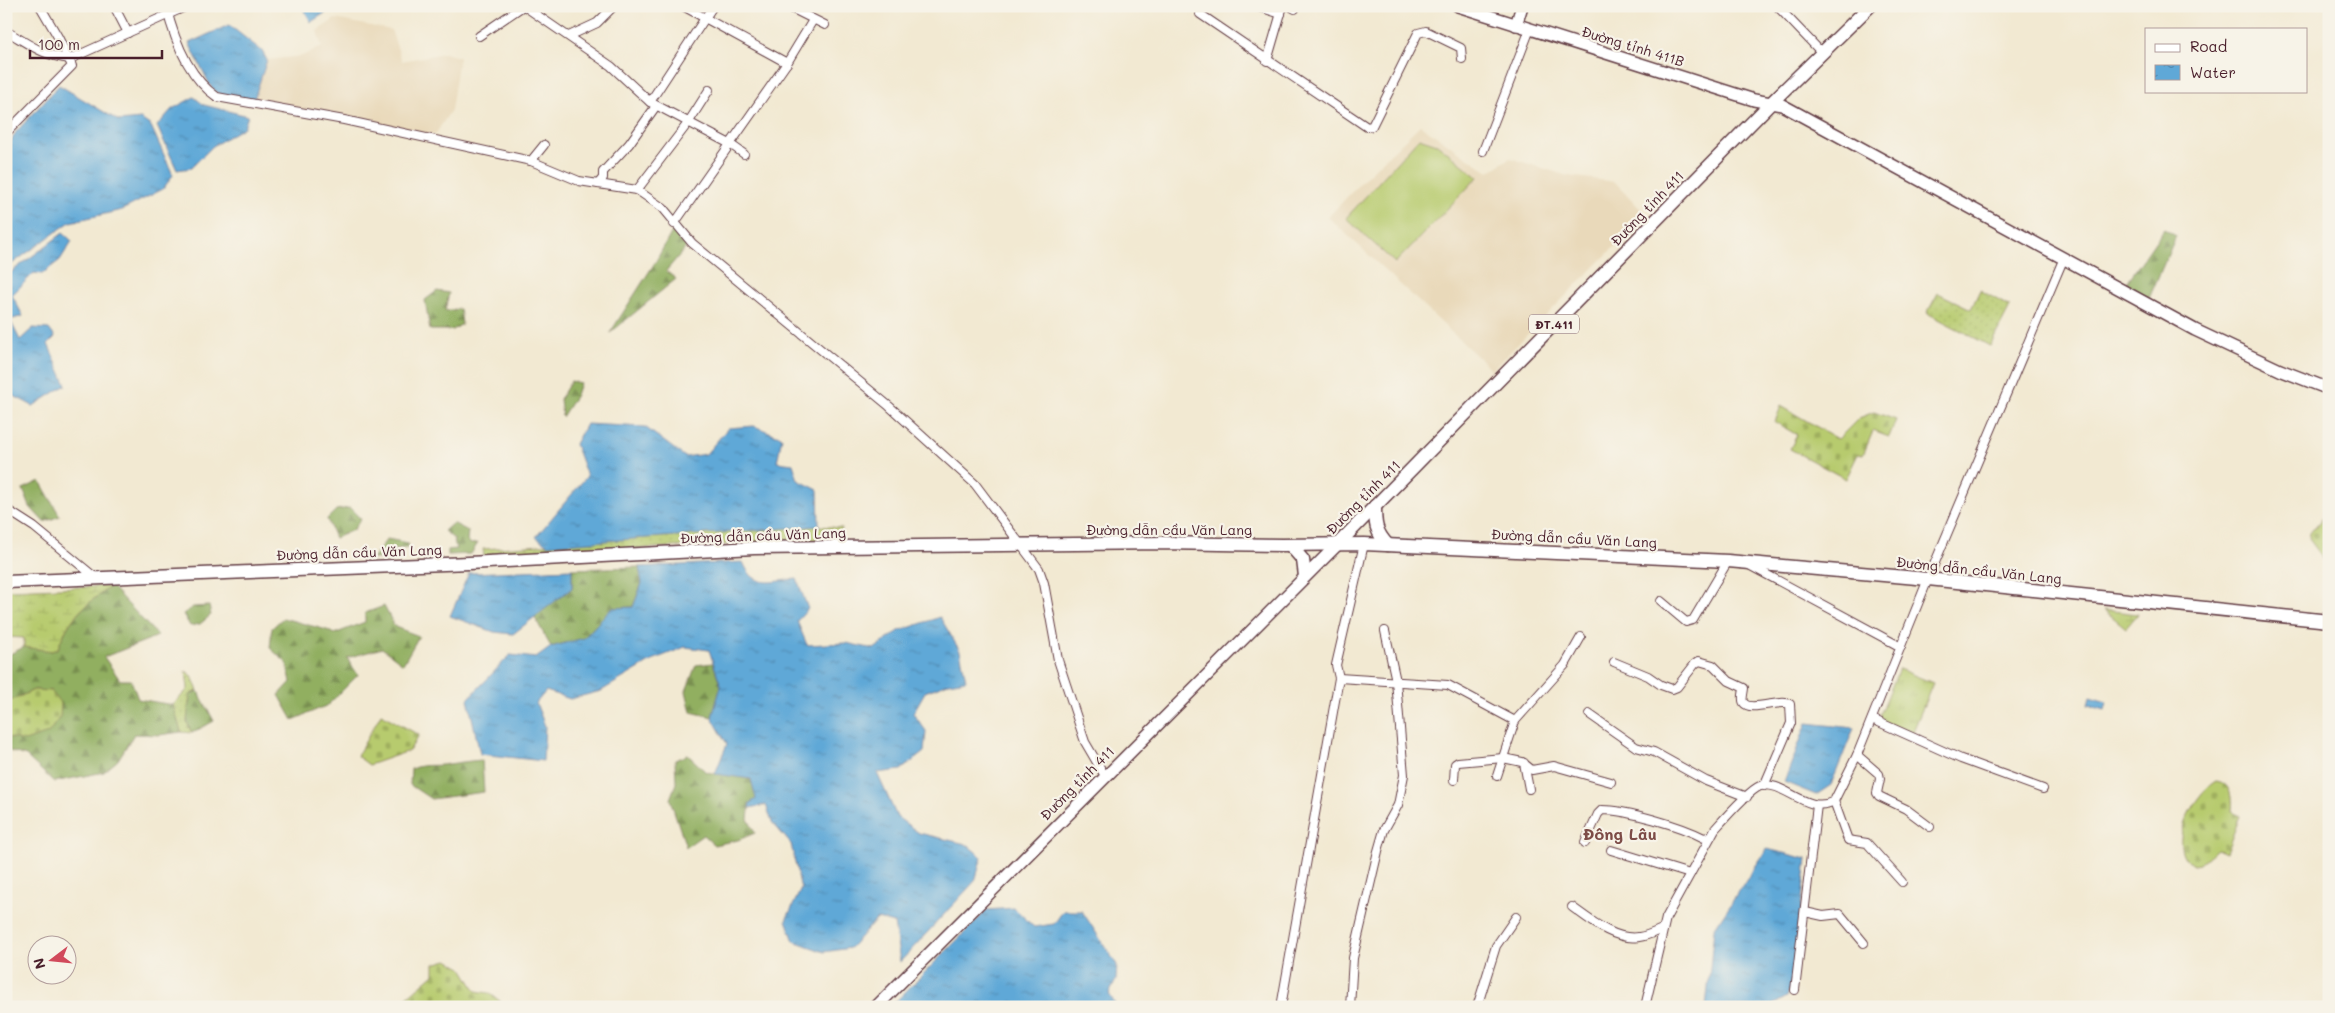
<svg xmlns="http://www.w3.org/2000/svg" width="2335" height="1013" viewBox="0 0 2335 1013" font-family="Mali,sans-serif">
	<defs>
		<pattern id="grass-dots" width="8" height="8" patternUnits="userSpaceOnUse" patternTransform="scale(1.25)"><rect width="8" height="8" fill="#b7cb6e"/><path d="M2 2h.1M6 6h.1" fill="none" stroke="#9fae5f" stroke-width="1.8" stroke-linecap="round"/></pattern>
		<pattern id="forest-firs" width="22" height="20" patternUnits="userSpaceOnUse" patternTransform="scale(1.25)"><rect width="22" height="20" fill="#91af61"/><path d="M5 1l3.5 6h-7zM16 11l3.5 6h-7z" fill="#788e50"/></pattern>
		<pattern id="wetland-marsh" width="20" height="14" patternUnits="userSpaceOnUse" patternTransform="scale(1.25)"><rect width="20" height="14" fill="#b7cb6e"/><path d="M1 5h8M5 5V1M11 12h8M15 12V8" fill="none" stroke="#9fae5f"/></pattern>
		<pattern id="cemetery-stones" width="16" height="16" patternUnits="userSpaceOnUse" patternTransform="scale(1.25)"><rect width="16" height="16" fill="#b7cb6e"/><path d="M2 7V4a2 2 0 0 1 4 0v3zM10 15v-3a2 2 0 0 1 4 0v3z" fill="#9fae5f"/></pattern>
		<pattern id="park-tufts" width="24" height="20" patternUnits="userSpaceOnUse" patternTransform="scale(1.25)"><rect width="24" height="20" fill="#b7cb6e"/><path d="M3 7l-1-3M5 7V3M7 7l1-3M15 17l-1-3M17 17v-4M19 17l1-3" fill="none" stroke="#9fae5f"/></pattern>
		<pattern id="water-ripples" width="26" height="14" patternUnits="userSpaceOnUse" patternTransform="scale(1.25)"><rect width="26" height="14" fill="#5fa8d7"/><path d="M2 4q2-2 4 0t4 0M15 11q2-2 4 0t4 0" fill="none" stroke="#5088af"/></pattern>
	</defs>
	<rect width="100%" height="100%" fill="#f7f3e8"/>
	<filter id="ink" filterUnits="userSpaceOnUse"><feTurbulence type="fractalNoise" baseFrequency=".02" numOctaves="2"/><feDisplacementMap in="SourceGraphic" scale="10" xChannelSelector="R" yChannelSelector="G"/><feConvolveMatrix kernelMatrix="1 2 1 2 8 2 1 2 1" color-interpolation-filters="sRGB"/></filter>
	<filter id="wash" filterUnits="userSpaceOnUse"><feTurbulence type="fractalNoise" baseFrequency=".0096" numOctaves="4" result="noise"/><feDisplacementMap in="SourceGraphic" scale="20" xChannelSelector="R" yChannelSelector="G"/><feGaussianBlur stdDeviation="1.12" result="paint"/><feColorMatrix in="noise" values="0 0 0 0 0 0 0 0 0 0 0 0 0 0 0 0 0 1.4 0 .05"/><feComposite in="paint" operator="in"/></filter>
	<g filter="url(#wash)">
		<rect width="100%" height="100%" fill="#f2e9d2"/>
		<g fill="#e9d9ba">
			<path d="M335 19 391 30 402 61 444 53 459 57 451 110 435 135 253 102 267 60 302 56 322 47 317 31Z"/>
			<path d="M1420 125 1489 172 1510 158 1568 176 1615 182 1646 215 1492 370 1328 217 1367 176Z"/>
		</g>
		<g fill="url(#grass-dots)" stroke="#80754c">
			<path d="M1980 290 2010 307 1990 346 1927 313 1938 293 1971 309Z"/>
			<path d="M819 526 842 528 839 539 484 556 483 549Z"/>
			<path d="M186 671 192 676 198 691 190 695 187 722 192 733 181 732 173 705 188 689Z"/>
		</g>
		<g fill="url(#forest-firs)" stroke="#6e6746">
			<path d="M674 228 689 244 666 271 676 279 610 333 656 261Z"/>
			<path d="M2164 229 2176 236 2147 303 2123 288Z"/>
			<path d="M437 291 449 293 445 311 460 309 462 324 453 330H430L425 300Z"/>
			<path d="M571 381 580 383 576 395 562 417 560 399Z"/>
			<path d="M40 481 60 516 44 522 30 507 23 489Z"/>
			<path d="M350 508 361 519 353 530 335 538 327 519 336 510Z"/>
			<path d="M453 523 468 531 467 541 471 544 478 543 471 554 448 555V550L456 549 454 539 444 531Z"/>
			<path d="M387 539 408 543V548L394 549V558L372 559Z"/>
			<path d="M639 567 642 583 633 607 612 608 584 638 551 647 534 616 572 588V569Z"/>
			<path d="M111 586 158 636 104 657 120 680H131L138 699 173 705 181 732 160 735 134 734 118 760 104 772 54 782 26 756 6 750V734L8 737 51 691 34 690 6 703V656L24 647 52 651 58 648C69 617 85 605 111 586Z"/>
			<path d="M209 606 211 615 200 624 190 626 183 614 193 607Z"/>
			<path d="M384 606 395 627 419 636 403 664 382 648 347 658 358 675 328 705 293 720 279 695 291 682 287 663 270 648 272 628 283 618 327 630 334 634 365 622V613Z"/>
			<path d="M713 663 721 686 712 717 691 712 686 691 696 665Z"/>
			<path d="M198 691 214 721 192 733 187 722 190 695Z"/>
			<path d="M688 755 706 772 751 779 757 799 750 803 748 819 755 833 738 840 714 845 703 835 686 847 670 799 676 783 675 760Z"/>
			<path d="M482 760 484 792 431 799 410 785 411 769C422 764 431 766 442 765 456 763 468 761 482 760Z"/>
		</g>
		<g fill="url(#wetland-marsh)" stroke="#80754c">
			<path d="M111 586C85 605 69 617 58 648L52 651 24 647V638L6 637V590Z"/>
			<path d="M2104 610 2138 614 2126 628Z"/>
		</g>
		<g fill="url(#cemetery-stones)" stroke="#80754c">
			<path d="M1781 406 1838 439 1859 418 1874 412 1896 420 1889 437 1873 431 1863 455 1858 454 1846 479 1790 449 1797 435 1775 422Z"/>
			<path d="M2329 510V566L2309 539 2310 533Z"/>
			<path d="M34 690 51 691 61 704 60 717 48 733 25 741 7 737 6 703Z"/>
			<path d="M381 714 419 735 409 751 369 765 357 756Z"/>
			<path d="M2216 781C2232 783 2232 799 2231 812L2240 816 2226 853 2217 849 2200 864 2193 865C2163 848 2195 793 2216 781Z"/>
			<path d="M447 960 462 968 476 991 489 993 500 1001 501 1007H414L406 998 434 974V964Z"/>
		</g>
		<path fill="url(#park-tufts)" stroke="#80754c" d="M1899 669 1933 683 1912 734 1882 722 1880 715Z"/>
		<path fill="#b7cb6e" stroke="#80754c" d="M1419 138 1437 144 1478 177 1395 263 1346 218Z"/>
		<g fill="url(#water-ripples)" stroke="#546481">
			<path d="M302 6H336L311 22Z"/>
			<path d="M229 25 262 51 267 60 253 102 222 97 211 87 189 43Z"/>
			<path d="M59 85 119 121 141 119 151 126 173 175 163 189 122 210 70 222 6 268V151L16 132Z"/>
			<path d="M194 97 204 105 248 116 244 127 213 146 191 168 177 170 157 126 172 109Z"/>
			<path d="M63 233 72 241 60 260 42 274 34 273 12 295 23 316 10 320 20 340 33 328 49 329 55 337 48 344 66 385 33 406 12 395 6 386V276Z"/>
			<path d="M586 424 645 427 685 457 706 454 728 428 754 426 782 437 777 462 793 464 798 480 818 490 819 526 548 545 536 537 587 476 575 444Z"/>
			<path d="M743 562C755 590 771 581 797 579L808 609 797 621 807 645 846 643 874 649 899 631 940 617 960 651 966 680 948 683 925 692 913 713 926 731 924 752 901 770 877 773 897 817 919 833 966 844 982 857 975 881 900 962 894 923 877 919 850 948 824 952 794 941 786 920 801 889 791 844 772 822 766 805 749 808 750 803 756 799 751 779 715 774 727 744 712 717 721 686 709 650 685 647 655 659 601 691 570 699 546 691 536 703 545 726 543 761 480 754 468 699 510 655 536 658 551 647 584 638 612 608 633 607 642 583 639 567Z"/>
			<path d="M572 569V588L513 634 494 632 450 616 469 573Z"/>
			<path d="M2090 697 2107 702 2105 710 2088 705Z"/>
			<path d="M1807 723 1854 728 1831 785 1816 795 1784 782Z"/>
			<path d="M1767 849 1807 859 1791 985 1787 997 1769 1007H1706L1714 929Z"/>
			<path d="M1014 908 1034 927 1054 924 1063 911H1082L1117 965 1116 980 1109 994 1117 1007H890L987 910Z"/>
		</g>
	</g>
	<g filter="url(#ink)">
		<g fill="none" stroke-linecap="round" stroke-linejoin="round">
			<g stroke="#633d44" stroke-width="10">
				<g id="street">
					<path d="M114 6 128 33"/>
					<path d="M166 6C174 39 189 78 217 97L344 120 531 161 579 181 637 190 663 208 692 243 889 406 975 484 1039 569 1044 583 1058 660 1085 742 1105 776"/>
					<path d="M524 6 611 66 650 102 730 144 744 154"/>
					<path d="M683 6 787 63"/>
					<path d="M787 6 825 25"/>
					<path d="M1256 6 1281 14"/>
					<path d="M1290 6 1295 9"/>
					<path d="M1777 6 1823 54"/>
					<path d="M1200 14 1367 127 1372 126 1418 33 1426 31 1461 48 1462 59"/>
					<path d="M6 31C29 44 43 56 70 59L187 6"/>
					<path d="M479 36 523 6"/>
					<path d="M569 36 597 23 614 6"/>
					<path d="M1267 61 1283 6"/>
					<path d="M650 102 713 6"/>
					<path d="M6 133 72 66 58 37 40 6"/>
					<path d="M1483 151 1530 29"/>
					<path d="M531 161 544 145"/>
					<path d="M598 184 603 178V172L629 144 656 106"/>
					<path d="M637 190 688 123 709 90"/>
					<path d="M674 224 787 63 813 20"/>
					<path d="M6 509 34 527 96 578"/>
					<path d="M1749 565 1901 647"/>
					<path d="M1661 601 1686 622 1693 620 1728 561"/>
					<path d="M1614 662 1648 676 1661 685 1672 689 1677 687 1695 664 1699 661 1713 665 1729 681 1744 688C1744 691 1741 700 1744 703 1750 712 1780 699 1790 704L1791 723 1764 786"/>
					<path d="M1339 678 1448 685 1515 721 1565 665 1581 637"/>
					<path d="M1589 714 1636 747 1654 752 1706 781 1747 797"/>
					<path d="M1872 719 1961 759 2043 789"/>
					<path d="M1857 755 1879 774 1880 779 1877 793 1879 796 1906 809 1930 827"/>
					<path d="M1524 763 1529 789"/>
					<path d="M1497 776 1515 721"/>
					<path d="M1454 780 1455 764 1458 762 1503 758 1522 762 1532 770 1554 766 1611 782"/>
					<path d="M1834 801 1848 840 1867 843 1902 882"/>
					<path d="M1585 843 1598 814 1602 810C1627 810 1681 826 1704 838L1711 836"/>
					<path d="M1611 850 1690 874"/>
					<path d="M1572 907C1590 920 1615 941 1639 937 1647 936 1655 932 1662 929"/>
					<path d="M1805 912 1823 916 1840 914 1864 943"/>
					<path d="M1795 990 1817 805"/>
					<path d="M1281 1007 1339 678 1336 665 1364 544"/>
					<path d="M1350 1007 1353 958 1378 851 1384 830 1398 805 1404 775 1396 681 1385 631"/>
					<path d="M1477 1007 1496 946 1516 917"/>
					<path d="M1645 1007 1666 918 1715 829C1723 820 1750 790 1760 786 1783 779 1807 816 1834 801L1857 755 1928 579 2063 260"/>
				</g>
			</g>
			<g stroke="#633d44" stroke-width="14">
				<g id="secondary">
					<path d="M1458 6 1754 100 1782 105 2195 330 2280 370 2329 389"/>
					<path d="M1516 25 1522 6"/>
					<path d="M876 1007 1338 544"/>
				</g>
			</g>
			<g stroke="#633d44" stroke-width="15">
				<g id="primary">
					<path d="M1375 506C1375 522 1375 532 1388 545"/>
					<path d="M1338 544 1771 103 1870 6"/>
					<path d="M1290 545 1303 560 1305 576"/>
					<path d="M6 582 469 563 754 548 1163 543 1282 545 1364 544 1728 561 1928 579 2329 621"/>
				</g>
			</g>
			<use href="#street" stroke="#fff" stroke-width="8"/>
			<use href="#secondary" stroke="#fff" stroke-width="11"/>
			<use href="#primary" stroke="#fff" stroke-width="12"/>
		</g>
	</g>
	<g text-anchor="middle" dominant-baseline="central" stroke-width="4.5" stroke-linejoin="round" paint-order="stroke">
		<rect fill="#f7f3e8" stroke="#7e5f64" stroke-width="1" x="1529" y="314.5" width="50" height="19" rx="4"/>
		<g font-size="12" font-weight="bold" fill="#4a1f2b">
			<text x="1554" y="324">ĐT.411</text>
		</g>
		<g font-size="14" fill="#4a1f2b" stroke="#f7f3e8">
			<text transform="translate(1633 46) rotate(17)">Đường tỉnh 411B</text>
			<text transform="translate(1647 208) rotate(-46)">Đường tỉnh 411</text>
			<text transform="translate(1363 497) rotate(-45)">Đường tỉnh 411</text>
			<text x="1169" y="529">Đường dẫn cầu Văn Lang</text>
			<text transform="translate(763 535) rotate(-2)">Đường dẫn cầu Văn Lang</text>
			<text transform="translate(1574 538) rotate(3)">Đường dẫn cầu Văn Lang</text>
			<text transform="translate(359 552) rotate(-2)">Đường dẫn cầu Văn Lang</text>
			<text transform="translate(1979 570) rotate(6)">Đường dẫn cầu Văn Lang</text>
			<text transform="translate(1077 783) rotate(-45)">Đường tỉnh 411</text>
		</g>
		<g font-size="16" font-weight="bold" fill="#7d4c47" stroke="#f7f3e8">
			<text x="1620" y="833">Đông Lâu</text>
		</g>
	</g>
	<rect width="2335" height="1013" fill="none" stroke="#f7f3e8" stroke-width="25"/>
	<rect x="2145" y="28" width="162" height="65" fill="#f7f3e8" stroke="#b29e9c"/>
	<rect x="2155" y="44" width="25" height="8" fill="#ffffff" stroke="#b29e9c"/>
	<text x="2190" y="52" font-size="15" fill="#4a1f2b">Road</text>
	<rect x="2155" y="65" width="25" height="15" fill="url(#water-ripples)" stroke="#b29e9c"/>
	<text x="2190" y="78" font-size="15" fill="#4a1f2b">Water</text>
	<g transform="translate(52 960) rotate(254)"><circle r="24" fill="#f7f3e8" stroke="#b29e9c"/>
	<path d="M0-4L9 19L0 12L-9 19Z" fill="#d1495b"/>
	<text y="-8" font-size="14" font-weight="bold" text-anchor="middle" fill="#4a1f2b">N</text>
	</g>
	<path d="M30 50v8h132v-8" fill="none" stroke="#4a1f2b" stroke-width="2.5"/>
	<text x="38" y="50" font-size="15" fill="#4a1f2b" stroke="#f7f3e8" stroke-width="4" paint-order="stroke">100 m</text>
</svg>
